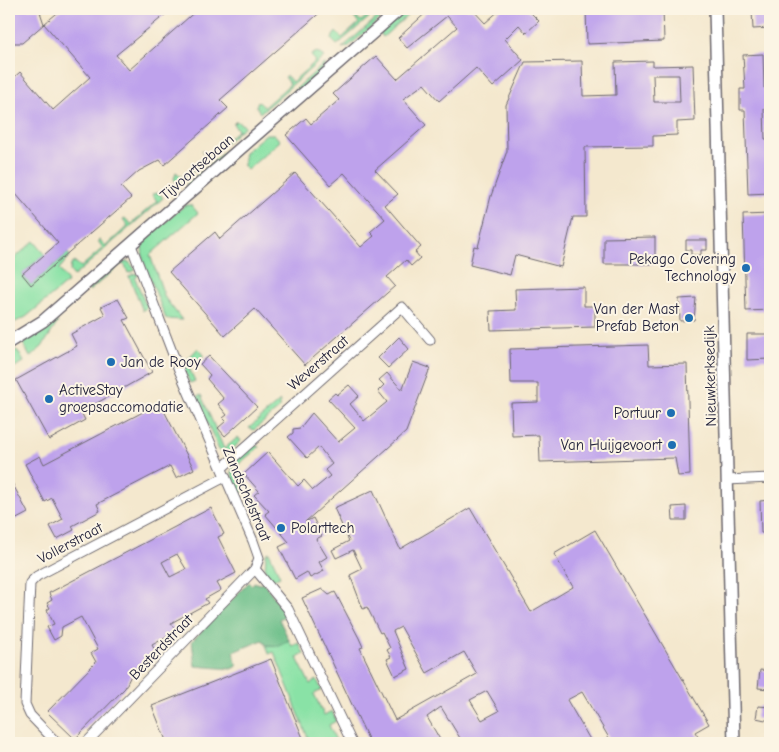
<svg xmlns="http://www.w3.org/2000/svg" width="779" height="752" viewBox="0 0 779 752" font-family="'Comic Neue',sans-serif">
	<rect width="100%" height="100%" fill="#fcf5e5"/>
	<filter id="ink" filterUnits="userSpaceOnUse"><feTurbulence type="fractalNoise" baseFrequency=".02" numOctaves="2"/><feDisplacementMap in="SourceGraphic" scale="10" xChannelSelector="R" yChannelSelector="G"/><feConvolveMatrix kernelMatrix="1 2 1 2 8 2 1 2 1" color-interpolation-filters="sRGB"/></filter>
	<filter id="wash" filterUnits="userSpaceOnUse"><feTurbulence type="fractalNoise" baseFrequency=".0096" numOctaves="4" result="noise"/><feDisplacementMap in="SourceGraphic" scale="20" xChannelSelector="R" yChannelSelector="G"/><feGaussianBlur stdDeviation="1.12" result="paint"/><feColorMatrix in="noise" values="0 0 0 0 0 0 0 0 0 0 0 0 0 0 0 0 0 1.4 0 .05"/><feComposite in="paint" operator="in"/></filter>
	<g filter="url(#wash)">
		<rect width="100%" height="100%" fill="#f4e8ce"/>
		<g fill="#89e2a6" stroke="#568270">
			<path d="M376 9H379L337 45 332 40 333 36 336 32 342 38 359 23 354 18 355 16 361 21Z"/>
			<path d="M387 9H392L349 46 342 48Z"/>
			<path d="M408 9H415L383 37 380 33Z"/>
			<path d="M317 52 324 57 260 113 256 106 258 101 264 107 290 84 285 77 287 76 292 82 315 62 311 55Z"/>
			<path d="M325 63 323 70 281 106 279 104Z"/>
			<path d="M236 121 245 126 178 184 174 179 176 172 183 178 206 158 202 150 208 156 238 130 233 124Z"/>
			<path d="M247 132 246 137 190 185 185 186Z"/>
			<path d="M266 134H274L280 141 247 170 243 165 245 152Z"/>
			<path d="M159 193 163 198 74 276 70 271 71 265 75 262 81 267 103 248 98 241 100 240 106 246 128 226 123 219 125 218 131 224 157 201 152 194Z"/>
			<path d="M185 205H191L198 213 150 255 165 298 182 320 166 319 143 260 142 246 148 237Z"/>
			<path d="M34 241 45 254 22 274 31 285 68 253 70 256 59 269 68 282 26 317 9 325V273L13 270 9 263Z"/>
			<path d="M120 262H129L136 270 128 273 125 265 121 264 89 291 88 290Z"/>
			<path d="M137 273 138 276 135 278 145 303 149 305 143 311 129 276Z"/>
			<path d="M53 321 58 322 42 347 30 357 23 343Z"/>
			<path d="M198 348 204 355 189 368 195 381 190 383 183 368 184 363Z"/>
			<path d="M11 349 18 351 24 362 9 370V350Z"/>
			<path d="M201 395 224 449 238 437 241 441 228 453 219 450 196 397Z"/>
			<path d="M280 401V408L254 430 249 428Z"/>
			<path d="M254 445 259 447 234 468 245 491 238 493C226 465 233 463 254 445Z"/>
			<path d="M269 552 280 576 271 580 265 571 266 554Z"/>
			<path d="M289 640 292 646 299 643 304 654 297 658 310 684 317 680 322 690 314 694 324 715 332 711 336 721 329 725 337 743H310L274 652 269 654 266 645 279 646Z"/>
		</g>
		<path fill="#6ec08b" stroke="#487163" d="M249 582 252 585 254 582 259 584 264 583 287 615 279 619 289 640 279 646 266 645 263 640 233 652 237 666 231 669 195 666 192 641Z"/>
		<g id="blocks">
			<g fill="#bea2ec" fill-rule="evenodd">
				<path d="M9 9H39L44 24 22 43H14L9 29Z"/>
				<path d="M62 9H172L116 55 129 70 198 9H324L220 100 228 108 164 165 160 160 139 171 121 187 131 198 31 285 22 274 58 243 9 186V82L20 72 53 110 90 77 44 24Z"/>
				<path d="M430 9H472L485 23 501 9H527L539 21 526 33 519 25 505 39 523 60 493 87 476 68 439 101 424 84 403 99 426 125 375 170 398 194 385 205 421 247 415 252 420 258 411 266 406 260 387 277 395 286 305 365 255 309 225 336 169 272 215 232 220 239 295 173 361 247 374 236 370 232 385 219 344 173 330 185 286 135 306 118 311 124 339 100 333 94 376 56 397 79 457 27 447 16 407 48 398 38Z"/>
				<path d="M586 9H663L664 41 587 44Z"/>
				<path d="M770 10V28L753 29 752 11Z"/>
				<path d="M763 54 764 88H770V109H764L765 139H770V193L748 194 745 110H740V89H745L743 55Z"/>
				<path d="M582 61 583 96 616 95 615 62 653 61V66L693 65 695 121 677 122V135L653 136V146L585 147 586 217H573L561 267 515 255 510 275 470 265 474 246 478 247 491 196 507 151 506 105 525 62ZM653 75H679L680 102H654Z"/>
				<path d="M770 214V310L746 311 743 215Z"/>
				<path d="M655 237V264H604V238Z"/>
				<path d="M686 240H707V250H701V255H691V250H686Z"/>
				<path d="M584 287V306H595V327L491 330 490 311 516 310 515 289Z"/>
				<path d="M696 298 694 320 680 321 679 299Z"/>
				<path d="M118 299 129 318 124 320 152 372 81 412 85 420 49 440 16 380 77 346 71 334 105 315 101 307Z"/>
				<path d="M747 334H770V359L747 360Z"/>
				<path d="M399 337 409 349 388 368 378 358Z"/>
				<path d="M648 345 649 365 687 364 690 475 678 476 675 458 540 462 539 435 512 436 511 403 538 402V383H511L510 349Z"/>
				<path d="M209 356 257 407 225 436 218 428 226 421 223 418 227 415 218 404 224 399 207 379 210 375 200 364Z"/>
				<path d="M413 362 430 368 406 432 305 522 313 518 322 536 316 539 327 557 319 562 324 571 310 578 307 572 295 579 279 547 289 542 265 514 269 511 254 495 259 491 244 474 268 452 298 486 304 480 313 490 330 476 325 470 332 464 319 447 307 458 288 437 293 433V429L300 428 312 413 338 442 355 428 328 399 335 393 337 395 349 385 359 396 350 404 364 421 387 402 378 391 384 385 379 380 387 373 402 390Z"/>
				<path d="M160 403 194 469 176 478 170 466 97 504 100 511 72 526 74 530 57 539 50 526 63 519 52 498 45 502 25 464 40 456 44 464Z"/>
				<path d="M9 477 28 513 9 523Z"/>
				<path d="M373 490 400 549 470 508 531 612 573 587 554 554 595 530 709 724 695 732 702 743H612L582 692 567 700 592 743H463L441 707 427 717 442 743H370L302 598 322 589 329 595 335 592 359 638 363 647 360 648 395 720 477 674 464 652 427 673 401 627 393 631 409 669 395 676 387 659 391 657 387 650 390 648 382 632 380 633 367 607 363 609 350 575 362 569 353 550 336 558 332 550 349 541 334 508ZM487 691 499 711 482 720 470 700Z"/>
				<path d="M770 500V533H761L760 501Z"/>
				<path d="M686 506V520H673L672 507Z"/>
				<path d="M211 508 224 534 218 537 236 573 217 583 221 590 205 599 208 603 171 623 176 632 152 645 157 654 152 657 153 659 134 669 125 688 75 739 47 712 96 662 91 653 98 649 81 617 62 627 61 636 54 640 47 627 54 624 47 610 50 608 47 603 52 600 49 593ZM177 554 186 569 170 577 162 562Z"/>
				<path d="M271 659 305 743H167L152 706Z"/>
				<path d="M760 670 770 671V689L758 688Z"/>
				<path d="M758 706 770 707V721L756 718Z"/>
			</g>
		</g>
	</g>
	<g filter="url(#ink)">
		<use href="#blocks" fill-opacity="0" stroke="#6c676e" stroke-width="1"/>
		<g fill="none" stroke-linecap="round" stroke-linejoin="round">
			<g stroke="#6c676e" stroke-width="11">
				<g id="minor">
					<path d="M131 245 179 370 253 541 259 558 255 569 288 609 352 743"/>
					<path d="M222 468 402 307 430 340"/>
					<path d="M727 480 770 478"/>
					<path d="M57 743 30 715 25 704 30 583 37 576 225 477"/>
					<path d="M86 743 255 569"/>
				</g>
			</g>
			<g stroke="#6c676e" stroke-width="14">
				<g id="tertiary">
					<path d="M715 9 734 743"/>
					<path d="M9 342 43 321 400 9"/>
				</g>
			</g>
			<use href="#minor" stroke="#fff" stroke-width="9"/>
			<use href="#tertiary" stroke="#fff" stroke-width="11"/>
		</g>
	</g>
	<g fill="#1f6fb2" stroke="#fcf5e5" stroke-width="2">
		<circle cx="746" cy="268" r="5"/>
		<circle cx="689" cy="318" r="5"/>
		<circle cx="111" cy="362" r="5"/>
		<circle cx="49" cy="399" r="5"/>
		<circle cx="671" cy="413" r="5"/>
		<circle cx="672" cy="445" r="5"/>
		<circle cx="281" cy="528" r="5"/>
	</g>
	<g text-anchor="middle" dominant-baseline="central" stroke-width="4" stroke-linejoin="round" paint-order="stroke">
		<g font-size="15" fill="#22223b" stroke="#fcf5e5">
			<text transform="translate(197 167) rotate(-41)">Tijvoortsebaan</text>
			<text transform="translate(318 363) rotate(-41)">Weverstraat</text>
			<text transform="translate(710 376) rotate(-91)">Nieuwkerksedijk</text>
			<text transform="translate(247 494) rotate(67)">Zandschelstraat</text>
			<text transform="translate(70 543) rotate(-28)">Vollerstraat</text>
			<text transform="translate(161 647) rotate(-46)">Besterdstraat</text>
		</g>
		<g font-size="15" fill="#22223b" stroke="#fcf5e5" text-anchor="end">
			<text x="736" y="259">Pekago Covering<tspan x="736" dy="17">Technology</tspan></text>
			<text x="679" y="309">Van der Mast<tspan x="679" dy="17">Prefab Beton</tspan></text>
			<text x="121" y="362" text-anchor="start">Jan de Rooy</text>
			<text x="59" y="390" text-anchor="start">ActiveStay<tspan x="59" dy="17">groepsaccomodatie</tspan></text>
			<text x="661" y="413">Portuur</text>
			<text x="662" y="445">Van Huijgevoort</text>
			<text x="291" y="528" text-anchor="start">Polarttech</text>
		</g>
	</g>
	<rect width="779" height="752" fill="none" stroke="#fcf5e5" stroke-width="30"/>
</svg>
